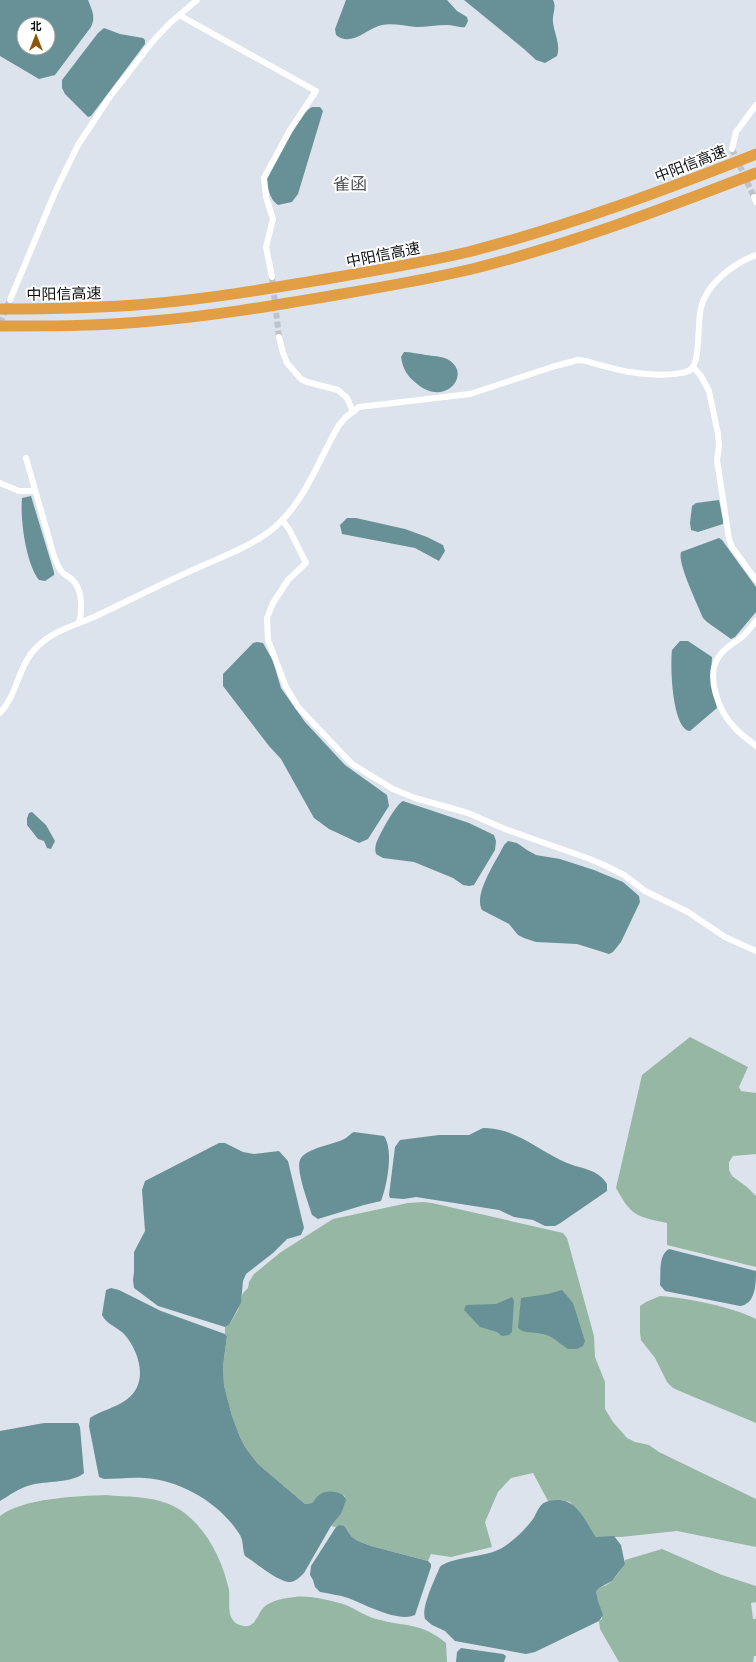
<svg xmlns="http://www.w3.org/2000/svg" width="756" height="1662" viewBox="0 0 756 1662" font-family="'Exo 2','Noto Sans SC',sans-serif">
	<rect width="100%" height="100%" fill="#dde3ec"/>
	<g fill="#96b7a3">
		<path d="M690 1037 748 1067 739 1087 741 1091 756 1093V1154L733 1156 729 1162V1170L732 1176 747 1187 756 1196V1267L667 1245V1223C636 1216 632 1217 616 1188L642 1075Z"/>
		<path d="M423 1202 432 1203 563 1233 567 1238 594 1336 595 1357 605 1382V1409L613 1422 627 1438 635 1442 649 1445 659 1452 756 1499V1547L677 1531 621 1537H596L570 1502 561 1500 548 1501 533 1473 511 1478 498 1492 485 1522 492 1547 451 1557 431 1554 428 1561 371 1546 358 1541 352 1537 348 1531 339 1525 336 1527 331 1526 341 1514 345 1496 334 1492 319 1495 312 1503 305 1504 258 1464 245 1447 240 1437 232 1416 224 1385 223 1366 227 1336 225 1334V1327L229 1325 238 1310 243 1293 248 1288 249 1282 254 1274 281 1252 333 1219 408 1203Z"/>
		<path d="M660 1296C687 1298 733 1307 756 1319V1423L682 1392 673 1388 667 1382 655 1358 641 1340 640 1333V1306L646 1302Z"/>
		<path d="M106 1495C127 1497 150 1496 169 1504 202 1518 222 1557 229 1590 230 1599 228 1609 231 1617 233 1621 236 1624 240 1625 255 1631 257 1614 264 1607 272 1600 285 1598 295 1597 308 1595 334 1601 346 1605 356 1609 365 1616 376 1619 405 1627 421 1622 446 1643L447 1662H0V1516C23 1498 78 1496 106 1495Z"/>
		<path d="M662 1549 722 1575 756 1586V1602L751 1603 753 1619H756V1656H754L753 1662H619L600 1629 599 1621 602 1619C602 1609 596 1601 596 1590 600 1586 604 1587 608 1584 613 1582 625 1565 625 1560Z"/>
	</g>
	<g fill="#689197" fill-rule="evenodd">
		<path d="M0 0H88C92 10 96 17 91 27L55 75 39 79 0 56ZM24 24H48V48H24Z"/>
		<path d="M346 0H447L457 11 467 17 468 21 465 27C459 28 453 25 447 25 437 25 426 27 416 27 405 26 392 23 382 25 367 28 351 48 336 35L335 29Z"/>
		<path d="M464 0H553C557 7 552 14 553 22 554 33 561 45 557 56L545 63 536 60 524 49Z"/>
		<path d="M104 28 120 34 143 38 145 40V44L91 116 88 117 65 94 62 88V80L98 33Z"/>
		<path d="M312 107H320L323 111 298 194 292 202 278 205C270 200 267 187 267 178 276 161 296 116 312 107Z"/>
		<path d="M404 352C411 352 419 354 426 355 432 356 441 356 447 359 474 373 445 409 416 383 407 376 403 369 401 357Z"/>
		<path d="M31 496 54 572V575L45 581 39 580C26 564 20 520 22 498Z"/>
		<path d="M719 500 723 520V524L698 532 691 530 690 523 692 506 696 503Z"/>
		<path d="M347 518H356L405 529 427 537 443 545 445 551 439 561 415 548 342 534 340 525Z"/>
		<path d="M719 538 722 540 756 587V612L735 637 731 639 707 622 703 618C698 605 677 563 681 552Z"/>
		<path d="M680 641H688L712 657 711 676 717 708 690 731C672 729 670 665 672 650Z"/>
		<path d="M257 642 263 643 273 661 281 688 305 722 345 765 387 795 389 806 368 839 359 843 329 829 314 818 281 759 269 746 223 686V674L253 643Z"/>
		<path d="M403 801 469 823 494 835 496 841 495 850 474 885 469 886 463 885 453 878 414 862 383 858 376 854C375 850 375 848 376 844 379 835 396 804 403 801Z"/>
		<path d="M32 812 46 825 55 841 51 849 47 848 44 841 38 839 27 825V818L29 813Z"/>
		<path d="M508 841 517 843 527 850 536 855 560 859 594 870 623 882 639 896 640 902 621 942 613 952 609 954 577 944 536 942 524 938 518 935 509 924 482 910C473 894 497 860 504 845Z"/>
		<path d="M483 1128C490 1128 497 1129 504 1131 527 1138 545 1154 567 1163 582 1169 598 1169 607 1184V1191L559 1224 555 1226H545L533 1220 514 1217 499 1210 416 1197 404 1199 390 1198 389 1195 395 1147 400 1140 439 1135H469Z"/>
		<path d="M354 1132 384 1136C394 1150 387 1186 381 1201L364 1205 318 1219 312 1215C309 1204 294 1167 301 1158 309 1147 334 1145 346 1138 349 1136 351 1133 354 1132Z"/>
		<path d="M219 1143H225L243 1152 254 1154 279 1151 288 1161 304 1228 301 1235 287 1239 273 1253 246 1274 243 1281 241 1303 229 1325 225 1327 158 1306 134 1288 133 1280 134 1272V1252L145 1231 142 1190 145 1181Z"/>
		<path d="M669 1249 756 1271C756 1283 756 1304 740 1306L665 1291 660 1285C661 1274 658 1255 669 1249Z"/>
		<path d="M111 1288 119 1290 161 1311 225 1334 227 1336 223 1366 224 1385 232 1416 240 1437 245 1447 258 1464 305 1504 312 1503C314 1501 316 1497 319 1495 326 1489 344 1491 346 1500L341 1514 331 1526 304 1573C300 1577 296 1581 291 1582 279 1583 255 1562 245 1556 242 1549 244 1542 240 1535 221 1504 181 1480 144 1478 131 1477 117 1479 104 1479L99 1477 89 1426 90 1418C100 1411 115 1408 126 1400 149 1384 140 1353 125 1335 119 1328 106 1324 102 1315L106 1290Z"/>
		<path d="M562 1290 573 1303 585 1341 583 1346 577 1349H568C556 1341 553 1335 537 1333 530 1332 523 1333 518 1328L521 1298 548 1294Z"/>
		<path d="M512 1297 514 1301 512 1332 509 1335 502 1336 497 1332 480 1327 464 1310 466 1305 496 1304Z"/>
		<path d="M44 1423H78L80 1427 84 1473C73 1483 45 1481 31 1485 19 1488 10 1495 0 1501V1431Z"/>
		<path d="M561 1500C579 1503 586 1523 596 1537L614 1536 621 1545 625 1564 612 1581 599 1588 596 1591 598 1601 603 1615 599 1621 535 1652 526 1654 455 1641 445 1631 432 1625 425 1619C421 1607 435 1579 440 1567 447 1559 481 1556 493 1552 508 1547 524 1531 533 1519 537 1513 539 1504 546 1502 550 1500 556 1500 561 1500Z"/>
		<path d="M339 1525 344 1526 352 1537 358 1541 371 1546 428 1561 431 1564V1567L415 1615C398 1623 364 1604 348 1598 339 1595 330 1594 320 1592L315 1587 313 1580 310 1575 311 1566 336 1527Z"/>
		<path d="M461 1648 503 1654 506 1656 504 1662H456L457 1652Z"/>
	</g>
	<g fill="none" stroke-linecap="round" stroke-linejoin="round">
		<g stroke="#bec3cb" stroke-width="6" stroke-dasharray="6 3" stroke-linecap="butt">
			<path d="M732 149 754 197"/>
			<path d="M272 277 279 337"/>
			<path d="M0 323 10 300"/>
		</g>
		<g stroke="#fff" stroke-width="6">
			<path d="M179 15 316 91 290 130 264 178 266 197 273 219 266 247 272 277"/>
			<path d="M732 149 736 132 756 105"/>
			<path d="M754 197 756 202"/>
			<path d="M10 300 56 190 78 145 109 98 153 41 170 23 197 0"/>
			<path d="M279 337 283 353 287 363 301 379 307 382 338 390 347 398 353 412"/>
			<path d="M693 367 701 376 709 391 718 434 719 446 717 460 729 539 732 547 756 580"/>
			<path d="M26 458 54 556C56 562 58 568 63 573 67 576 72 578 75 583 83 594 82 611 79 623"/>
			<path d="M0 483 19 491H35"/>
			<path d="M282 520 289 529 306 563 288 580 273 603 267 618 268 640 286 687 298 707 352 764 393 789 415 798 468 813 505 829 590 859 606 866 624 875 645 891 688 912 725 937 756 951"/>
			<path d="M756 621C751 627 747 633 742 637 734 643 726 647 720 655 704 675 719 712 735 728 741 735 749 740 756 746"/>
			<path d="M0 713C18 694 18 664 38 646 53 631 75 625 94 617 128 601 161 584 195 569 221 557 253 546 275 527 306 500 319 459 339 425L346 417 359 407 470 394 552 367 578 360 586 361C618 370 641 377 675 374 680 373 686 373 690 370 701 363 697 322 701 308 706 284 734 263 756 255"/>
		</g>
		<g stroke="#e19e44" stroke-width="11">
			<path d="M0 309C49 309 99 308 148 304 208 299 267 289 326 279 373 271 421 263 468 252 566 227 662 191 756 154"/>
			<path d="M0 326C51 326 102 326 152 321 212 316 271 306 330 296 377 288 425 280 472 269 568 245 663 209 756 173"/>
		</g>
	</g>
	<g text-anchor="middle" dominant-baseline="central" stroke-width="4" stroke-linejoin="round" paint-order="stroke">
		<g font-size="15" fill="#0c0e11" stroke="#fff">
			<text transform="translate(690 163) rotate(-21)">中阳信高速</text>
			<text transform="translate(383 254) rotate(-11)">中阳信高速</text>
			<text transform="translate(64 293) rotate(-1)">中阳信高速</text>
		</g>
		<g font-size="17" fill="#50555c" stroke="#fff">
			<text x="350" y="183">雀函</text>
		</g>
	</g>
	<g transform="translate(36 36)"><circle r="19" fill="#ffffff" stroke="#9e9fa0"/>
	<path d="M0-3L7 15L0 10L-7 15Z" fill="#8c5606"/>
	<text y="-6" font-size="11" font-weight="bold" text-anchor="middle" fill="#0c0e11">北</text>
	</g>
</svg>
